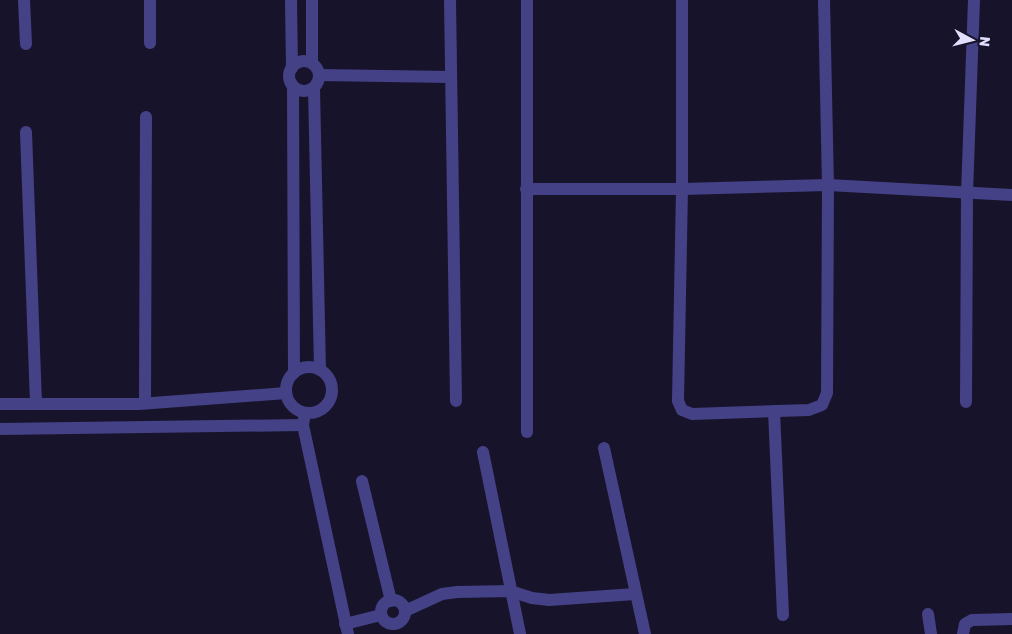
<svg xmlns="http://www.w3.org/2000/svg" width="1012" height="634" viewBox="0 0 1012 634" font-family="Rubik,sans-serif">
	<rect width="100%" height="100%" fill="#17132a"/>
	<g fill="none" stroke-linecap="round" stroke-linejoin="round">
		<g stroke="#444186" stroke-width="12">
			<path d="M24 0 26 44"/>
			<path d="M150 0V43"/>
			<path d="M291 0 292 68"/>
			<path d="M312 0V63"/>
			<path d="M450 0 456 401"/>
			<path d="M527 0V432"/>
			<path d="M682 0V189L678 401 682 410 692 414 809 410 822 405 827 393 828 185 824 0"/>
			<circle cx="304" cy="76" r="15"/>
			<path d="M319 75 451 77"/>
			<path d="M293 86 294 373"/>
			<path d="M314 88 320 370"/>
			<path d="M26 132 36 403"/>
			<path d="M526 189H682L828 185 1012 195"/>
			<circle cx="309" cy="390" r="23"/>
			<path d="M966 402 967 193 974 0"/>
			<path d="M145 403 146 117"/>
			<path d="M0 404H139L286 393"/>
			<path d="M774 411 783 615"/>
			<path d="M308 413H305L303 425 348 634"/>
			<path d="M0 429 303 425"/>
			<path d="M604 448 645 634"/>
			<path d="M483 452 520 634"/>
			<path d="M362 481 391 601"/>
			<circle cx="393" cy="612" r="12"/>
			<path d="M405 611 442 594 457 592 510 591 532 598 549 600 635 594"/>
			<path d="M928 614 931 634"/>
			<path d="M345 624 381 615"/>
			<path d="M963 634 965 624 972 620 1012 619"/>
		</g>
	</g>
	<g transform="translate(972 40) rotate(97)" stroke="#17132a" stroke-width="4" paint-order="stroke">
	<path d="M0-4L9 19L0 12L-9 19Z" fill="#e2defd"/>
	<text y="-8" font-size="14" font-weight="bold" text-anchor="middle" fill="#e2defd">N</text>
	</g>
</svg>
